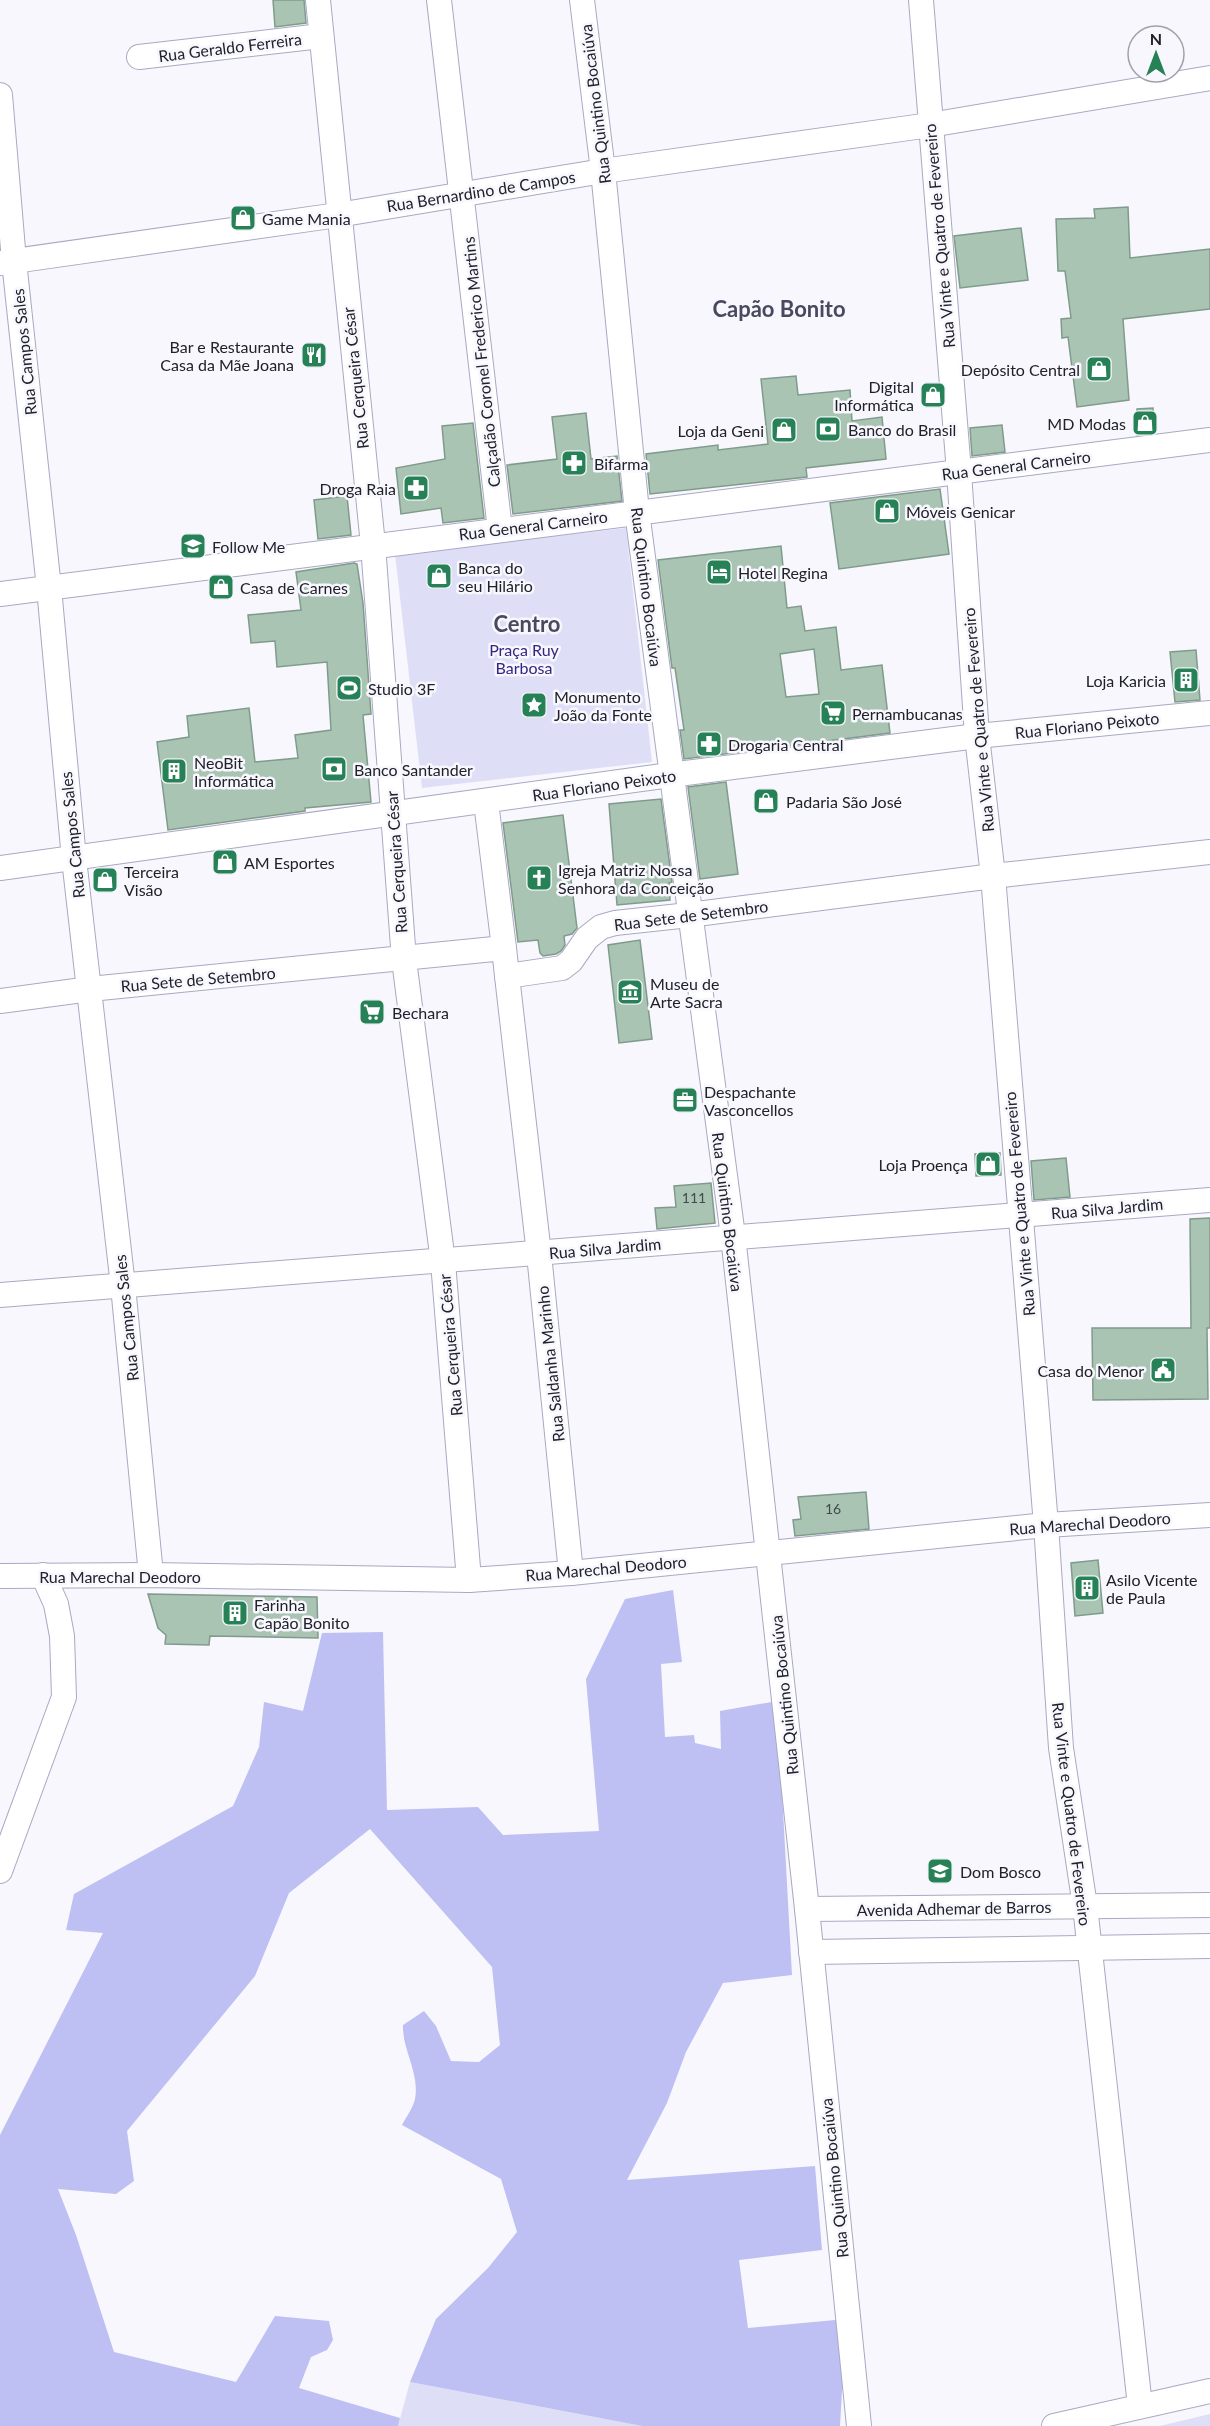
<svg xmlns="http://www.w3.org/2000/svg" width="1210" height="2426" viewBox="0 0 1210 2426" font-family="Lato,sans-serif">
	<rect width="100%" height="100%" fill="#f7f7fd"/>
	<g fill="#dedff7">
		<path d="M626 528 652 762 422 788 395 554Z"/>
		<path d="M410 2382 642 2426H398Z"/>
		<path d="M1210 2414V2426H1160Z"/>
	</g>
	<path fill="#bec0f3" d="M673 1590 682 1662 661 1664 665 1737 694 1735 695 1743 721 1749 720 1711 777 1701 792 1975 723 1983 686 2052 667 2103 627 2180 815 2166 822 2250 739 2260 748 2328 846 2319 840 2426H642L410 2382 436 2319 488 2268 517 2232 501 2179 402 2125C406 2117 413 2108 415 2099 420 2073 402 2050 403 2025L424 2011 436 2026 451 2061 479 2062 500 2045 492 1967 370 1829 289 1893 255 1976 127 2131 134 2181 116 2194 58 2189 76 2235 114 2352 236 2382 275 2316 329 2321 333 2340 327 2350 311 2357 299 2388 400 2418 398 2426H0V2135L103 1933 66 1930 74 1894 233 1806 259 1747 264 1702 303 1711 322 1633 383 1632 387 1810 478 1807 503 1835 599 1831 586 1679 625 1599Z"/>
	<g fill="#a9c4b3" stroke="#819b8b" stroke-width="1.5" fill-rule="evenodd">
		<path d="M273 0H304L306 23 275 27Z"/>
		<path d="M1128 207 1130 258 1210 249V309L1123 319 1129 400 1077 407 1068 337 1062 338 1061 319 1071 318 1065 271H1058L1056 219 1095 218 1094 209Z"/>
		<path d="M1021 228 1028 280 960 288 954 236Z"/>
		<path d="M796 376 798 395 850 390 852 421 882 417 886 459 806 468 807 477 650 494 646 454 718 445V450L768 444 761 379Z"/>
		<path d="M1153 408 1154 433 1137 435V409Z"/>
		<path d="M586 413 591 459 617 456 622 501 513 514 507 465 557 459 552 417Z"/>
		<path d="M473 423 484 518 443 523 441 508 401 514 396 468 445 459 442 426Z"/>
		<path d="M1002 425 1005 452 972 456 970 428Z"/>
		<path d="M940 489 949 554 839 569 830 503Z"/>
		<path d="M347 496 351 535 318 539 314 500Z"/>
		<path d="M781 546 787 608 801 606 805 631 836 627 841 670 882 665 890 733 684 759 680 730H684L675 668H672L658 560ZM814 649 819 694 786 697 780 654Z"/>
		<path d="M354 563 357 564 363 603 371 714 363 715 371 802 305 808V811L168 830 157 742 189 737 187 716 249 708 255 762 298 758 295 735 331 730 327 662 277 667 275 641 251 643 248 615 301 610 296 572Z"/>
		<path d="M1196 650 1200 700 1175 702 1170 652Z"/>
		<path d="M726 782 738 874 700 879 688 787Z"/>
		<path d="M661 799 672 882 669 883 670 900 617 905 609 804Z"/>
		<path d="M563 815 577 928 572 934 564 936 565 945 561 951 556 954 543 956 540 953 538 940 518 942 503 823Z"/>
		<path d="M640 940 652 1039 619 1043 608 945Z"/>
		<path d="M1000 1153 1001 1175 976 1176 975 1154Z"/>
		<path d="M1066 1158 1070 1197 1034 1200 1031 1161Z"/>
		<path d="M711 1183 715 1223 657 1229 655 1208 676 1207 674 1186Z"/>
		<path d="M1210 1218V1328H1207L1208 1399 1093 1400 1092 1328H1191L1190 1219Z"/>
		<path d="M866 1492 869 1529 795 1536 793 1520 801 1519 798 1497Z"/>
		<path d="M1098 1560 1103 1613 1075 1616 1071 1563Z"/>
		<path d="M148 1594 317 1597 318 1638 210 1636 209 1645 165 1644 166 1635 158 1628Z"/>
	</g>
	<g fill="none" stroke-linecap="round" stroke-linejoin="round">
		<g stroke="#a8a9c3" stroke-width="26">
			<g id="minor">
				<path d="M318 0 373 545 404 960 443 1262 469 1580"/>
				<path d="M439 0 500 530"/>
				<path d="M582 0 603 171 637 512 733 1236 807 1909 859 2426"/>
				<path d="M921 0 959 472 977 736 993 876 1046 1525 1061 1748 1085 1906 1140 2406"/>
				<path d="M139 57 321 36"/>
				<path d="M0 95 14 261 49 588 74 859 123 1286 151 1575"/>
				<path d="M0 263 338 215 603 171 930 125 1210 78"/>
				<path d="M0 594 1210 440"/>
				<path d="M486 802 504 948"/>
				<path d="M0 868 670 775 977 736 1210 713"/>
				<path d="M507 976 539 1254 571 1573"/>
				<path d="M0 1001 90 989 504 948 507 976 562 968 571 961 587 938 601 927 615 923 689 915 993 876 1210 852"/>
				<path d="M0 1295 1210 1200"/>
				<path d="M0 1576 151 1575 469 1580 571 1573 1046 1525 1210 1515"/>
				<path d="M0 1871 64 1697 62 1636 56 1604 43 1575"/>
				<path d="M807 1909 1210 1905"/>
				<path d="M811 1952 1210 1946"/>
				<path d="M1054 2426 1210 2391"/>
			</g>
		</g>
		<use href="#minor" stroke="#fff" stroke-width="24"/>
	</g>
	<defs>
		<g id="shop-square" transform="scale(1.35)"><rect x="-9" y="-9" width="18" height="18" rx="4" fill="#268156" stroke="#f7f7fd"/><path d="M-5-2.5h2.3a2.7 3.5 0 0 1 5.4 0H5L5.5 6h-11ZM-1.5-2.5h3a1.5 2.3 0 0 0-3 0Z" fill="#fff"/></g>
		<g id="restaurant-square" transform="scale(1.35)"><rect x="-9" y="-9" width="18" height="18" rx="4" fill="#268156" stroke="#f7f7fd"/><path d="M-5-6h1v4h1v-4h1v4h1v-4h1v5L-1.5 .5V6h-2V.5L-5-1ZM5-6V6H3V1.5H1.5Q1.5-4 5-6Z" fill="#fff"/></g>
		<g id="bank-square" transform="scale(1.35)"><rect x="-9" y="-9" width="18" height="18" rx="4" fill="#268156" stroke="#f7f7fd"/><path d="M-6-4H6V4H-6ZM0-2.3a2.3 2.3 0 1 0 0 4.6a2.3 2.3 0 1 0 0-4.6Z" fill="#fff"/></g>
		<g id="pharmacy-square" transform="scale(1.35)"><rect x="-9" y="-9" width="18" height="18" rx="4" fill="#268156" stroke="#f7f7fd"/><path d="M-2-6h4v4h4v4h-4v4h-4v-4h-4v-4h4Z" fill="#fff"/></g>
		<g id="school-square" transform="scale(1.35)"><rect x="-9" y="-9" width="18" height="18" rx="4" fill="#268156" stroke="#f7f7fd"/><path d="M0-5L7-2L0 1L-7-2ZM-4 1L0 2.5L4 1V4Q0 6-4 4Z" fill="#fff"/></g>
		<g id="hotel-square" transform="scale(1.35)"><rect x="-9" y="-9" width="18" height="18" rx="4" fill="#268156" stroke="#f7f7fd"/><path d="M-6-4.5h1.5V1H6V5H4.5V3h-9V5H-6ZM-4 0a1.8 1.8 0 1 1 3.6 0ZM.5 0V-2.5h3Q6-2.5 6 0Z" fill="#fff"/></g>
		<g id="building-square" transform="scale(1.35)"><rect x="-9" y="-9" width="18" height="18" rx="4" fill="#268156" stroke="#f7f7fd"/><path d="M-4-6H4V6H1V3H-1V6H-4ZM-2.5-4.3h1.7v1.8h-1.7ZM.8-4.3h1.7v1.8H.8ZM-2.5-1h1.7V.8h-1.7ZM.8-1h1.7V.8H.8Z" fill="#fff"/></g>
		<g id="stadium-square" transform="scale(1.35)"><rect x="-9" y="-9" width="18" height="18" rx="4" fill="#268156" stroke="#f7f7fd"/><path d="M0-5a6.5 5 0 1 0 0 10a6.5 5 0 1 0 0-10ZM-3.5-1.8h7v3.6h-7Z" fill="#fff"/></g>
		<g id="sight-square" transform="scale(1.35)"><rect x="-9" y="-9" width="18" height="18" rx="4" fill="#268156" stroke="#f7f7fd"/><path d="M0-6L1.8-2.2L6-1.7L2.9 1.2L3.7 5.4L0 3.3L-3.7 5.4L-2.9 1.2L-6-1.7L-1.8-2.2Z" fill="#fff"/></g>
		<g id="supermarket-square" transform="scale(1.35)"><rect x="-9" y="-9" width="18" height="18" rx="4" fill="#268156" stroke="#f7f7fd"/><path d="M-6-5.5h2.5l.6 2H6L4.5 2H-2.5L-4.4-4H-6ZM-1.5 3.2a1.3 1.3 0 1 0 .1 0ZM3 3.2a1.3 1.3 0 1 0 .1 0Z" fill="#fff"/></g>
		<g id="church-square" transform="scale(1.35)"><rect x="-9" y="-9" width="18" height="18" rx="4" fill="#268156" stroke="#f7f7fd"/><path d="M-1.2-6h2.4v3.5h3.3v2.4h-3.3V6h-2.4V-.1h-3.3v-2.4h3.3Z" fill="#fff"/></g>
		<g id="museum-square" transform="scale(1.35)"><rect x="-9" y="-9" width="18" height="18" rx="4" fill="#268156" stroke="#f7f7fd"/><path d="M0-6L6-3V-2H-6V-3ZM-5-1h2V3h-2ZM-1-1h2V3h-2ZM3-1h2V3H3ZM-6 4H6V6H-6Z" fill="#fff"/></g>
		<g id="office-square" transform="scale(1.35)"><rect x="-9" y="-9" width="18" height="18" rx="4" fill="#268156" stroke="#f7f7fd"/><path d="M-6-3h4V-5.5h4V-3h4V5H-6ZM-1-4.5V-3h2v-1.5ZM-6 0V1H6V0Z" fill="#fff"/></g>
		<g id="civic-square" transform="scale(1.35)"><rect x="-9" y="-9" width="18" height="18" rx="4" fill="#268156" stroke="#f7f7fd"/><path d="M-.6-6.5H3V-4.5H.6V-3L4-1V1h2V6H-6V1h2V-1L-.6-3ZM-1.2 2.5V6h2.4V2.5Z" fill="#fff"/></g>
	</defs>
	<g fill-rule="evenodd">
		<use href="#shop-square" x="243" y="218"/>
		<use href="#restaurant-square" x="314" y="355"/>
		<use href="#shop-square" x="1099" y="369"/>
		<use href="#shop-square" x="933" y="395"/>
		<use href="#shop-square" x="1145" y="423"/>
		<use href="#bank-square" x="828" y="429"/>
		<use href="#shop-square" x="784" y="430"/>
		<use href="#pharmacy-square" x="574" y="463"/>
		<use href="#pharmacy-square" x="416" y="488"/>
		<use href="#shop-square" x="887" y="511"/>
		<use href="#school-square" x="193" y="546"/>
		<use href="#hotel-square" x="719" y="572"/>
		<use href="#shop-square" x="439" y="576"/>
		<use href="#shop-square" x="221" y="587"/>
		<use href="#building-square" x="1186" y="680"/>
		<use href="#stadium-square" x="349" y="688"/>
		<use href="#sight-square" x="534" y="705"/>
		<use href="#supermarket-square" x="833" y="713"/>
		<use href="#pharmacy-square" x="709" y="744"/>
		<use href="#bank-square" x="334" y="769"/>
		<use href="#building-square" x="174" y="771"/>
		<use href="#shop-square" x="766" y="801"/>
		<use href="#shop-square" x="225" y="862"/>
		<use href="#church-square" x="539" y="878"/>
		<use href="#shop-square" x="105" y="880"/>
		<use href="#museum-square" x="630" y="992"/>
		<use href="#supermarket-square" x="372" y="1012"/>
		<use href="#office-square" x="685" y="1100"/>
		<use href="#shop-square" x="988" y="1164"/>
		<use href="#civic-square" x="1163" y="1370"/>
		<use href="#building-square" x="1087" y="1588"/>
		<use href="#building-square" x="235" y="1613"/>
		<use href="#school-square" x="940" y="1871"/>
	</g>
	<g text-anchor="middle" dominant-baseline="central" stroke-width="5" stroke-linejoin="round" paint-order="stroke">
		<g font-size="14" fill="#434a4d">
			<text x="694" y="1197">111</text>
			<text x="833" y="1508">16</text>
		</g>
		<g font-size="16" fill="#21212b" stroke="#f7f7fd">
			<text transform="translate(230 47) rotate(-7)">Rua Geraldo Ferreira</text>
			<text transform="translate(595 104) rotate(-97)">Rua Quintino Bocaiúva</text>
			<text transform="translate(481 191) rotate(-9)">Rua Bernardino de Campos</text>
			<text transform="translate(939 236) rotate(-95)">Rua Vinte e Quatro de Fevereiro</text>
			<text transform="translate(24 352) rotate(-96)">Rua Campos Sales</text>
			<text transform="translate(481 362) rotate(-96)">Calçadão Coronel Frederico Martins</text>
			<text transform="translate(355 378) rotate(-96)">Rua Cerqueira César</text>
			<text transform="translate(1016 465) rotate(-7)">Rua General Carneiro</text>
			<text transform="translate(533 525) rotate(-7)">Rua General Carneiro</text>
			<text transform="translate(647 587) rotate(83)">Rua Quintino Bocaiúva</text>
			<text transform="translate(978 720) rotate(-95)">Rua Vinte e Quatro de Fevereiro</text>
			<text transform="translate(1087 725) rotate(-6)">Rua Floriano Peixoto</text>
			<text transform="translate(604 785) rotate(-8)">Rua Floriano Peixoto</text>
			<text transform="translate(72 835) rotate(-96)">Rua Campos Sales</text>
			<text transform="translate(396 862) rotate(-94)">Rua Cerqueira César</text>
			<text transform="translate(691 915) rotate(-7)">Rua Sete de Setembro</text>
			<text transform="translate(198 979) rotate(-5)">Rua Sete de Setembro</text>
			<text transform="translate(1019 1204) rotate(-95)">Rua Vinte e Quatro de Fevereiro</text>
			<text transform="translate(1107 1208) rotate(-5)">Rua Silva Jardim</text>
			<text transform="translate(728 1212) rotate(83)">Rua Quintino Bocaiúva</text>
			<text transform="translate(605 1248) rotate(-5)">Rua Silva Jardim</text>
			<text transform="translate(126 1318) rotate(-96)">Rua Campos Sales</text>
			<text transform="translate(450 1345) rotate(-95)">Rua Cerqueira César</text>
			<text transform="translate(550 1364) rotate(-96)">Rua Saldanha Marinho</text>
			<text transform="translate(1090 1523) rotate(-4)">Rua Marechal Deodoro</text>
			<text transform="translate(606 1568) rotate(-5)">Rua Marechal Deodoro</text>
			<text x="120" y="1576">Rua Marechal Deodoro</text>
			<text transform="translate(784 1695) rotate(-96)">Rua Quintino Bocaiúva</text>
			<text transform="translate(1072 1814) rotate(83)">Rua Vinte e Quatro de Fevereiro</text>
			<text transform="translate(954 1908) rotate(-1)">Avenida Adhemar de Barros</text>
			<text transform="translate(834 2178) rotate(-96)">Rua Quintino Bocaiúva</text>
		</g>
		<g font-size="16" fill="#21212b" stroke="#f7f7fd" text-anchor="start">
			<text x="262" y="218">Game Mania</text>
			<text x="294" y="346" text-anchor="end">Bar e Restaurante<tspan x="294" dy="18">Casa da Mãe Joana</tspan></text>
			<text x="1080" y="369" text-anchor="end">Depósito Central</text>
			<text x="914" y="386" text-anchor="end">Digital<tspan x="914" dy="18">Informática</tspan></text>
			<text x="1126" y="423" text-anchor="end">MD Modas</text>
			<text x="848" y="429">Banco do Brasil</text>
			<text x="764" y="430" text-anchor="end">Loja da Geni</text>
			<text x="594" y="463">Bifarma</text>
			<text x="396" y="488" text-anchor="end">Droga Raia</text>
			<text x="906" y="511">Móveis Genicar</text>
			<text x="212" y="546">Follow Me</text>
			<text x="458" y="567">Banca do<tspan x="458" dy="18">seu Hilário</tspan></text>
			<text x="738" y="572">Hotel Regina</text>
			<text x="240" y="587">Casa de Carnes</text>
			<text x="1166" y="680" text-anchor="end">Loja Karicia</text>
			<text x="368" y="688">Studio 3F</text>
			<text x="554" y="696">Monumento<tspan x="554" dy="18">João da Fonte</tspan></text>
			<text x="852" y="713">Pernambucanas</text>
			<text x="728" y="744">Drogaria Central</text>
			<text x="194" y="762">NeoBit<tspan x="194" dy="18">Informática</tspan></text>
			<text x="354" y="769">Banco Santander</text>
			<text x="786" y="801">Padaria São José</text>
			<text x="244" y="862">AM Esportes</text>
			<text x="558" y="869">Igreja Matriz Nossa<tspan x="558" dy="18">Senhora da Conceição</tspan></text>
			<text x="124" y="871">Terceira<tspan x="124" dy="18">Visão</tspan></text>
			<text x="650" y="983">Museu de<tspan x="650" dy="18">Arte Sacra</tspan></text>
			<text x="392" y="1012">Bechara</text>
			<text x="704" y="1091">Despachante<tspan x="704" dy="18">Vasconcellos</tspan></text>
			<text x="968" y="1164" text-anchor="end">Loja Proença</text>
			<text x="1144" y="1370" text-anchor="end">Casa do Menor</text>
			<text x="1106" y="1579">Asilo Vicente<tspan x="1106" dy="18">de Paula</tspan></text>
			<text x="254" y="1604">Farinha<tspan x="254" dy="18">Capão Bonito</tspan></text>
			<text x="960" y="1871">Dom Bosco</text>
		</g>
		<g font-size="16" fill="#352583" stroke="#f7f7fd">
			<text x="524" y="649">Praça Ruy<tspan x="524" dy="18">Barbosa</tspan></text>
		</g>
		<g font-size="22" font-weight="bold" fill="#48495f" stroke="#f7f7fd">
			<text x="779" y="308">Capão Bonito</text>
			<text x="527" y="623">Centro</text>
		</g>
	</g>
	<g transform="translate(1156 54)"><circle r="28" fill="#f7f7fd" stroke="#a1a1a9" stroke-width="1.5"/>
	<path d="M0-4.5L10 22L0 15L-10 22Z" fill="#268156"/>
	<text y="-9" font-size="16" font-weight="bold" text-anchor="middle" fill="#21212b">N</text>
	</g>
</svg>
